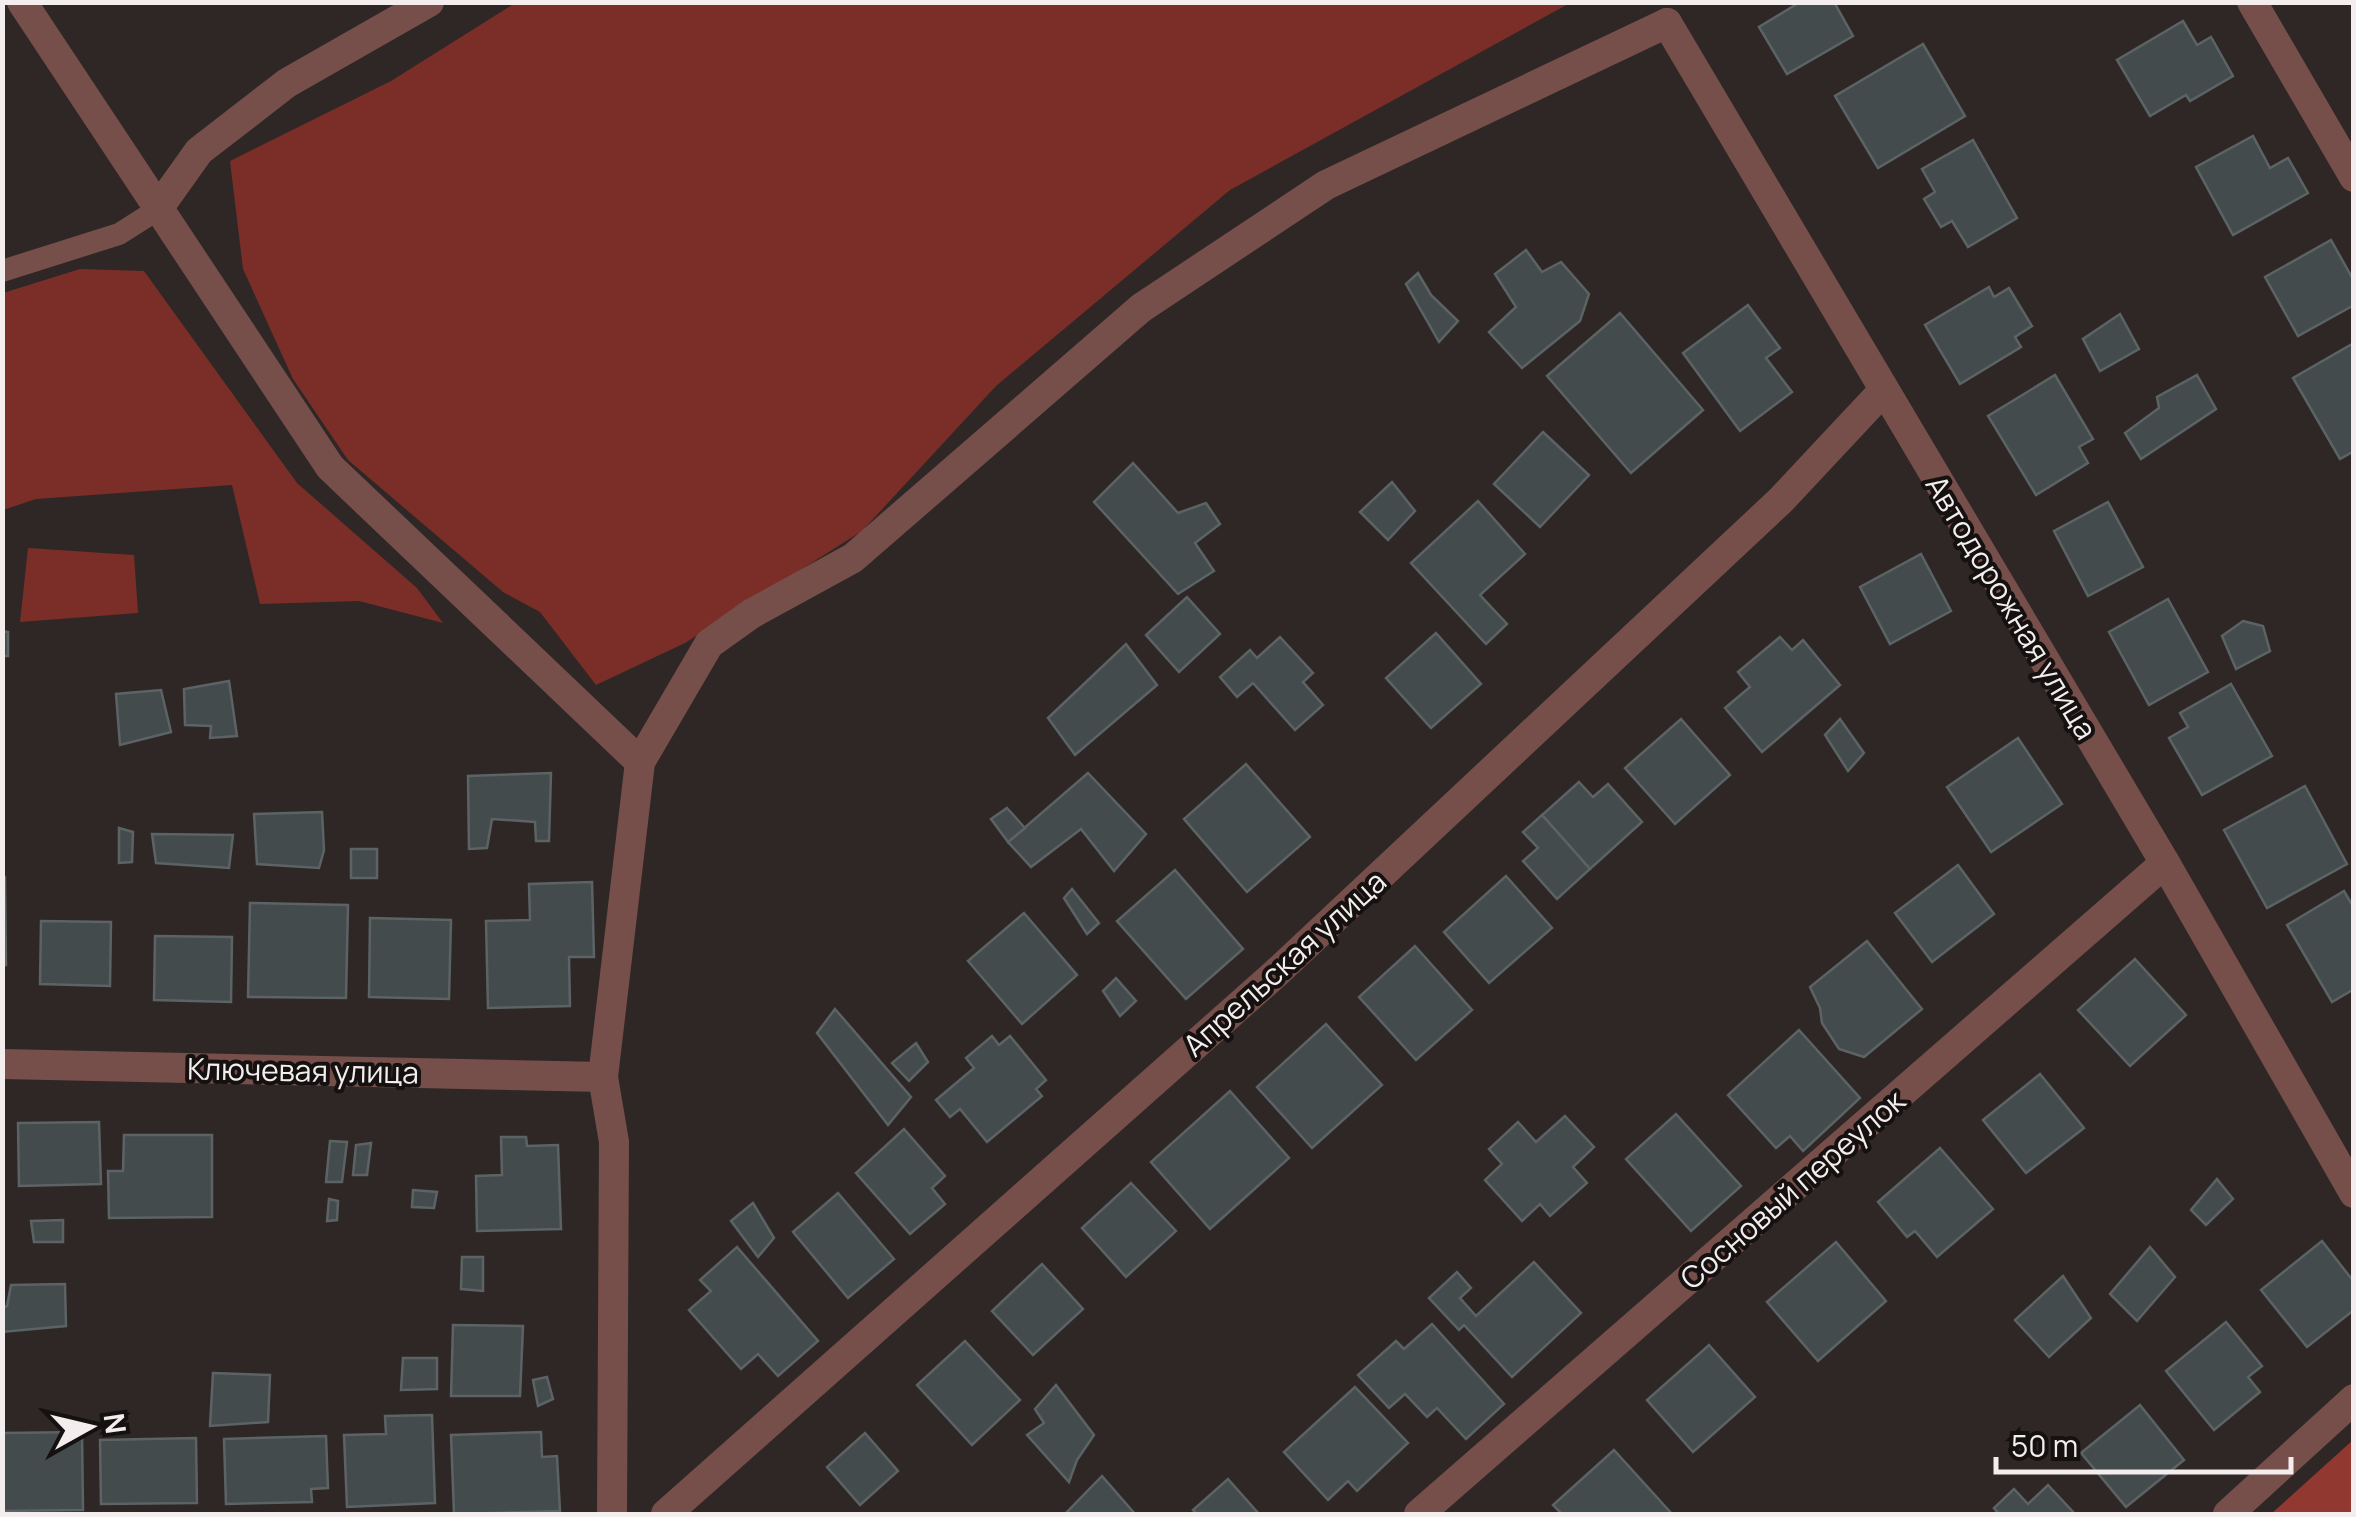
<svg xmlns="http://www.w3.org/2000/svg" width="2356" height="1517" viewBox="0 0 2356 1517" font-family="Manrope,sans-serif">
	<rect width="100%" height="100%" fill="#2e2726"/>
	<g fill="#7a2e27">
		<path d="M515 3H1570L1230 190 996 386 862 531 685 643 596 685 540 612 503 592 348 460 293 379 243 269 230 161 391 81Z"/>
		<path d="M80 269 144 271 297 483 417 588 443 623 359 601 260 604 232 485 36 499 3 510V293Z"/>
		<path d="M28 548 134 555 138 613 20 622Z"/>
	</g>
	<path fill="#913831" d="M2353 1440V1514H2271Z"/>
	<g fill="#434b4d" stroke="#5b6365" stroke-width="2.5">
		<path d="M1800 2H1834L1853 36 1787 74 1759 27Z"/>
		<path d="M2183 21 2197 45 2211 37 2233 76 2190 101 2186 95 2150 116 2117 60Z"/>
		<path d="M1923 44 1965 116 1878 168 1835 96Z"/>
		<path d="M2253 136 2270 168 2288 158 2308 193 2233 235 2196 167Z"/>
		<path d="M1973 140 2017 218 1968 247 1952 221 1941 227 1924 199 1935 192 1922 169Z"/>
		<path d="M2331 240 2354 281V305L2298 336 2265 277Z"/>
		<path d="M1526 250 1542 272 1561 262 1589 294 1580 321 1522 368 1489 332 1516 307 1495 274Z"/>
		<path d="M1418 273 1431 295 1458 321 1439 342 1406 284Z"/>
		<path d="M1989 287 1994 297 2009 288 2032 326 2015 337 2021 347 1960 384 1925 325Z"/>
		<path d="M1748 305 1780 348 1766 358 1792 392 1740 431 1683 353Z"/>
		<path d="M1620 313 1703 410 1631 473 1547 376Z"/>
		<path d="M2120 314 2139 349 2100 371 2083 339Z"/>
		<path d="M2354 343V451L2340 459 2293 378Z"/>
		<path d="M2055 375 2093 439 2079 447 2088 463 2036 495 1988 416Z"/>
		<path d="M2197 375 2216 409 2141 459 2125 433 2159 408 2157 397Z"/>
		<path d="M1543 432 1589 475 1540 527 1494 484Z"/>
		<path d="M1133 463 1178 513 1206 503 1220 524 1195 543 1214 571 1178 594 1094 502Z"/>
		<path d="M1392 482 1415 511 1388 540 1360 512Z"/>
		<path d="M1478 501 1525 554 1480 595 1507 624 1486 644 1411 563Z"/>
		<path d="M2108 502 2143 567 2088 596 2054 531Z"/>
		<path d="M1921 554 1951 611 1890 644 1860 587Z"/>
		<path d="M1187 597 1220 634 1179 672 1146 635Z"/>
		<path d="M2168 599 2208 672 2149 705 2109 632Z"/>
		<path d="M2243 621 2263 626 2270 651 2236 669 2222 636Z"/>
		<path d="M2 631 8 632V656H2Z"/>
		<path d="M1436 633 1481 684 1431 728 1386 678Z"/>
		<path d="M1280 637 1313 673 1303 682 1323 705 1295 730 1253 683 1237 697 1220 677 1250 650 1257 658Z"/>
		<path d="M1780 637 1792 650 1803 640 1840 685 1762 752 1725 708 1750 687 1738 672Z"/>
		<path d="M1126 644 1157 685 1075 755 1048 718Z"/>
		<path d="M229 681 237 736 210 738 211 726 185 725 184 689Z"/>
		<path d="M2231 684 2272 756 2202 795 2169 738 2188 727 2180 713Z"/>
		<path d="M161 690 171 732 120 745 116 694Z"/>
		<path d="M1681 719 1730 775 1675 824 1625 768Z"/>
		<path d="M1840 719 1864 753 1848 771 1825 735Z"/>
		<path d="M2018 738 2062 804 1991 852 1947 787Z"/>
		<path d="M1246 764 1310 837 1247 892 1184 819Z"/>
		<path d="M551 773 549 841H536L535 822 492 819 487 848 469 849 468 776Z"/>
		<path d="M1088 773 1146 834 1114 871 1081 829 1031 867 1008 842Z"/>
		<path d="M1579 782 1593 797 1608 784 1642 822 1590 869 1542 815Z"/>
		<path d="M2305 786 2347 864 2267 908 2224 830Z"/>
		<path d="M1007 808 1025 828 1008 842 991 819Z"/>
		<path d="M322 812 324 850 319 868 257 864 254 814Z"/>
		<path d="M1542 815 1590 869 1557 899 1523 861 1538 848 1523 832Z"/>
		<path d="M119 828 133 832 132 862 119 863Z"/>
		<path d="M152 834 233 835 229 868 156 863Z"/>
		<rect x="351" y="849" width="26" height="29"/>
		<path d="M1958 865 1994 914 1932 962 1895 913Z"/>
		<path d="M1175 870 1243 949 1186 999 1117 921Z"/>
		<path d="M1506 876 1552 928 1489 983 1444 932Z"/>
		<path d="M2 877H5L6 965H2Z"/>
		<path d="M592 882 594 957H569L570 1006 488 1008 486 921 530 920 529 884Z"/>
		<path d="M1072 889 1099 923 1087 934 1064 898Z"/>
		<path d="M2344 891 2354 908V989L2332 1002 2287 925Z"/>
		<path d="M250 903 348 905 346 998 248 997Z"/>
		<path d="M1024 913 1077 975 1022 1024 968 961Z"/>
		<path d="M370 918 451 920 449 999 369 997Z"/>
		<path d="M41 921 111 922 110 986 40 984Z"/>
		<path d="M155 936 232 937 231 1002 154 1000Z"/>
		<path d="M1867 941 1922 1009 1864 1057 1839 1049 1822 1023 1820 1008 1810 987Z"/>
		<path d="M1415 946 1472 1010 1416 1060 1359 997Z"/>
		<path d="M2135 959 2186 1015 2130 1066 2078 1010Z"/>
		<path d="M1116 978 1136 1001 1120 1016 1103 991Z"/>
		<path d="M835 1009 911 1097 888 1125 817 1033Z"/>
		<path d="M1326 1024 1382 1085 1312 1148 1257 1087Z"/>
		<path d="M1799 1030 1860 1098 1803 1151 1790 1136 1776 1148 1728 1095Z"/>
		<path d="M992 1036 999 1045 1010 1036 1046 1080 1036 1089 1042 1096 987 1142 960 1109 950 1117 936 1100 974 1068 966 1058Z"/>
		<path d="M916 1043 928 1062 909 1081 892 1063Z"/>
		<path d="M2040 1074 2084 1128 2026 1173 1983 1120Z"/>
		<path d="M1230 1091 1289 1158 1210 1229 1151 1162Z"/>
		<path d="M1676 1114 1741 1186 1691 1231 1626 1159Z"/>
		<path d="M1565 1116 1594 1147 1573 1167 1587 1183 1550 1216 1540 1204 1522 1221 1485 1180 1502 1164 1489 1149 1518 1122 1536 1142Z"/>
		<path d="M99 1122 101 1184 19 1186 18 1123Z"/>
		<path d="M904 1129 945 1176 932 1188 945 1204 910 1234 856 1173Z"/>
		<path d="M124 1135H212V1217L109 1218 108 1171H123Z"/>
		<path d="M501 1137H526L527 1146 558 1145 561 1229 477 1231 476 1176 502 1175Z"/>
		<path d="M330 1141 347 1142 342 1182H326Z"/>
		<path d="M371 1143 367 1175H353L356 1145Z"/>
		<path d="M1940 1148 1993 1209 1937 1257 1915 1231 1907 1237 1878 1202Z"/>
		<path d="M2217 1179 2233 1199 2206 1225 2191 1210Z"/>
		<path d="M1131 1183 1176 1231 1126 1277 1082 1228Z"/>
		<path d="M413 1190 437 1192 434 1208 412 1207Z"/>
		<path d="M838 1193 894 1259 848 1298 793 1232Z"/>
		<path d="M329 1199 338 1201 337 1220 327 1221Z"/>
		<path d="M753 1203 774 1238 758 1257 731 1221Z"/>
		<path d="M63 1220V1242H34L31 1221Z"/>
		<path d="M2322 1241 2354 1282V1310L2307 1347 2261 1290Z"/>
		<path d="M1836 1242 1886 1301 1818 1361 1767 1302Z"/>
		<path d="M737 1247 818 1341 778 1376 758 1354 741 1369 689 1310 711 1291 700 1280Z"/>
		<path d="M2150 1247 2175 1277 2137 1321 2110 1294Z"/>
		<path d="M462 1257H483V1291L461 1289Z"/>
		<path d="M1534 1262 1581 1313 1512 1377 1464 1325 1459 1330 1429 1298 1457 1272 1471 1288 1460 1298 1476 1316Z"/>
		<path d="M1042 1264 1083 1309 1033 1355 992 1311Z"/>
		<path d="M2063 1276 2091 1318 2049 1357 2015 1320Z"/>
		<path d="M65 1284 66 1326 2 1332V1308L7 1306 11 1285Z"/>
		<path d="M2226 1322 2262 1366 2248 1377 2260 1392 2214 1430 2166 1371Z"/>
		<path d="M1432 1324 1504 1404 1466 1439 1437 1408 1427 1417 1405 1394 1389 1408 1358 1375 1396 1341 1404 1349Z"/>
		<path d="M453 1325 523 1326 520 1396H451Z"/>
		<path d="M965 1341 1020 1400 972 1445 917 1385Z"/>
		<path d="M1709 1345 1755 1397 1693 1452 1647 1400Z"/>
		<path d="M403 1358H437V1389L401 1390Z"/>
		<path d="M213 1373 270 1375 268 1422 210 1426Z"/>
		<path d="M547 1377 553 1399 538 1406 533 1380Z"/>
		<path d="M1056 1385 1094 1435 1077 1460 1069 1482 1027 1435 1044 1423 1035 1409Z"/>
		<path d="M1355 1387 1408 1443 1357 1491 1348 1481 1328 1500 1284 1452Z"/>
		<path d="M2140 1405 2184 1460 2126 1507 2081 1453Z"/>
		<path d="M432 1415 435 1503 347 1507 344 1435 386 1434 385 1416Z"/>
		<path d="M82 1432 83 1510 2 1511V1433Z"/>
		<path d="M541 1432 542 1457 557 1456 560 1511 454 1514 451 1435Z"/>
		<path d="M865 1433 898 1471 860 1505 827 1467Z"/>
		<path d="M326 1436 328 1488 311 1489 312 1502 226 1504 224 1439Z"/>
		<path d="M196 1438 197 1503 101 1504 100 1440Z"/>
		<path d="M1614 1450 1672 1514H1562L1553 1505Z"/>
		<path d="M1102 1476 1135 1514H1069L1067 1512Z"/>
		<path d="M1228 1479 1259 1514H1197L1193 1510Z"/>
		<path d="M2048 1485 2075 1514H1999L1994 1508 2014 1489 2028 1504Z"/>
	</g>
	<g fill="none" stroke-linecap="round" stroke-linejoin="round">
		<path stroke="#774f4a" stroke-width="22" d="M2 271 119 234 157 210"/>
		<g stroke="#774f4a" stroke-width="30">
			<path d="M22 2 330 467 640 762 603 1077 614 1142 612 1514"/>
			<path d="M2252 2 2354 177"/>
			<path d="M1667 23 2165 863 2354 1193"/>
			<path d="M157 210 199 151 287 83 429 2"/>
			<path d="M640 762 709 644 751 614 853 558 1141 308 1326 185 1667 23"/>
			<path d="M2 1064 603 1077"/>
			<path d="M666 1514 1275 974 1781 500 1883 391"/>
			<path d="M1419 1514 2165 863"/>
			<path d="M2228 1514 2354 1399"/>
		</g>
	</g>
	<g text-anchor="middle" dominant-baseline="central" stroke-width="8" stroke-linejoin="round" paint-order="stroke">
		<g font-size="30" fill="#f3eeed" stroke="#141110">
			<text transform="translate(2012 607) rotate(59)">Автодорожная улица</text>
			<text transform="translate(1284 963) rotate(-42)">Апрельская улица</text>
			<text transform="translate(303 1070) rotate(1)">Ключевая улица</text>
			<text transform="translate(1792 1189) rotate(-41)">Сосновый переулок</text>
		</g>
	</g>
	<rect width="2356" height="1517" fill="none" stroke="#f3eeed" stroke-width="10"/>
	<g transform="translate(90 1427) rotate(82)" stroke="#141110" stroke-width="8" paint-order="stroke">
	<path d="M0-8L18 38L0 25L-18 38Z" fill="#f3eeed"/>
	<text y="-15" font-size="28" font-weight="bold" text-anchor="middle" fill="#f3eeed">N</text>
	</g>
	<path d="M1996 1457v15h295v-15" fill="none" stroke="#f3eeed" stroke-width="5"/>
	<text x="2011" y="1457" font-size="30" fill="#f3eeed" stroke="#141110" stroke-width="8" paint-order="stroke">50 m</text>
</svg>
